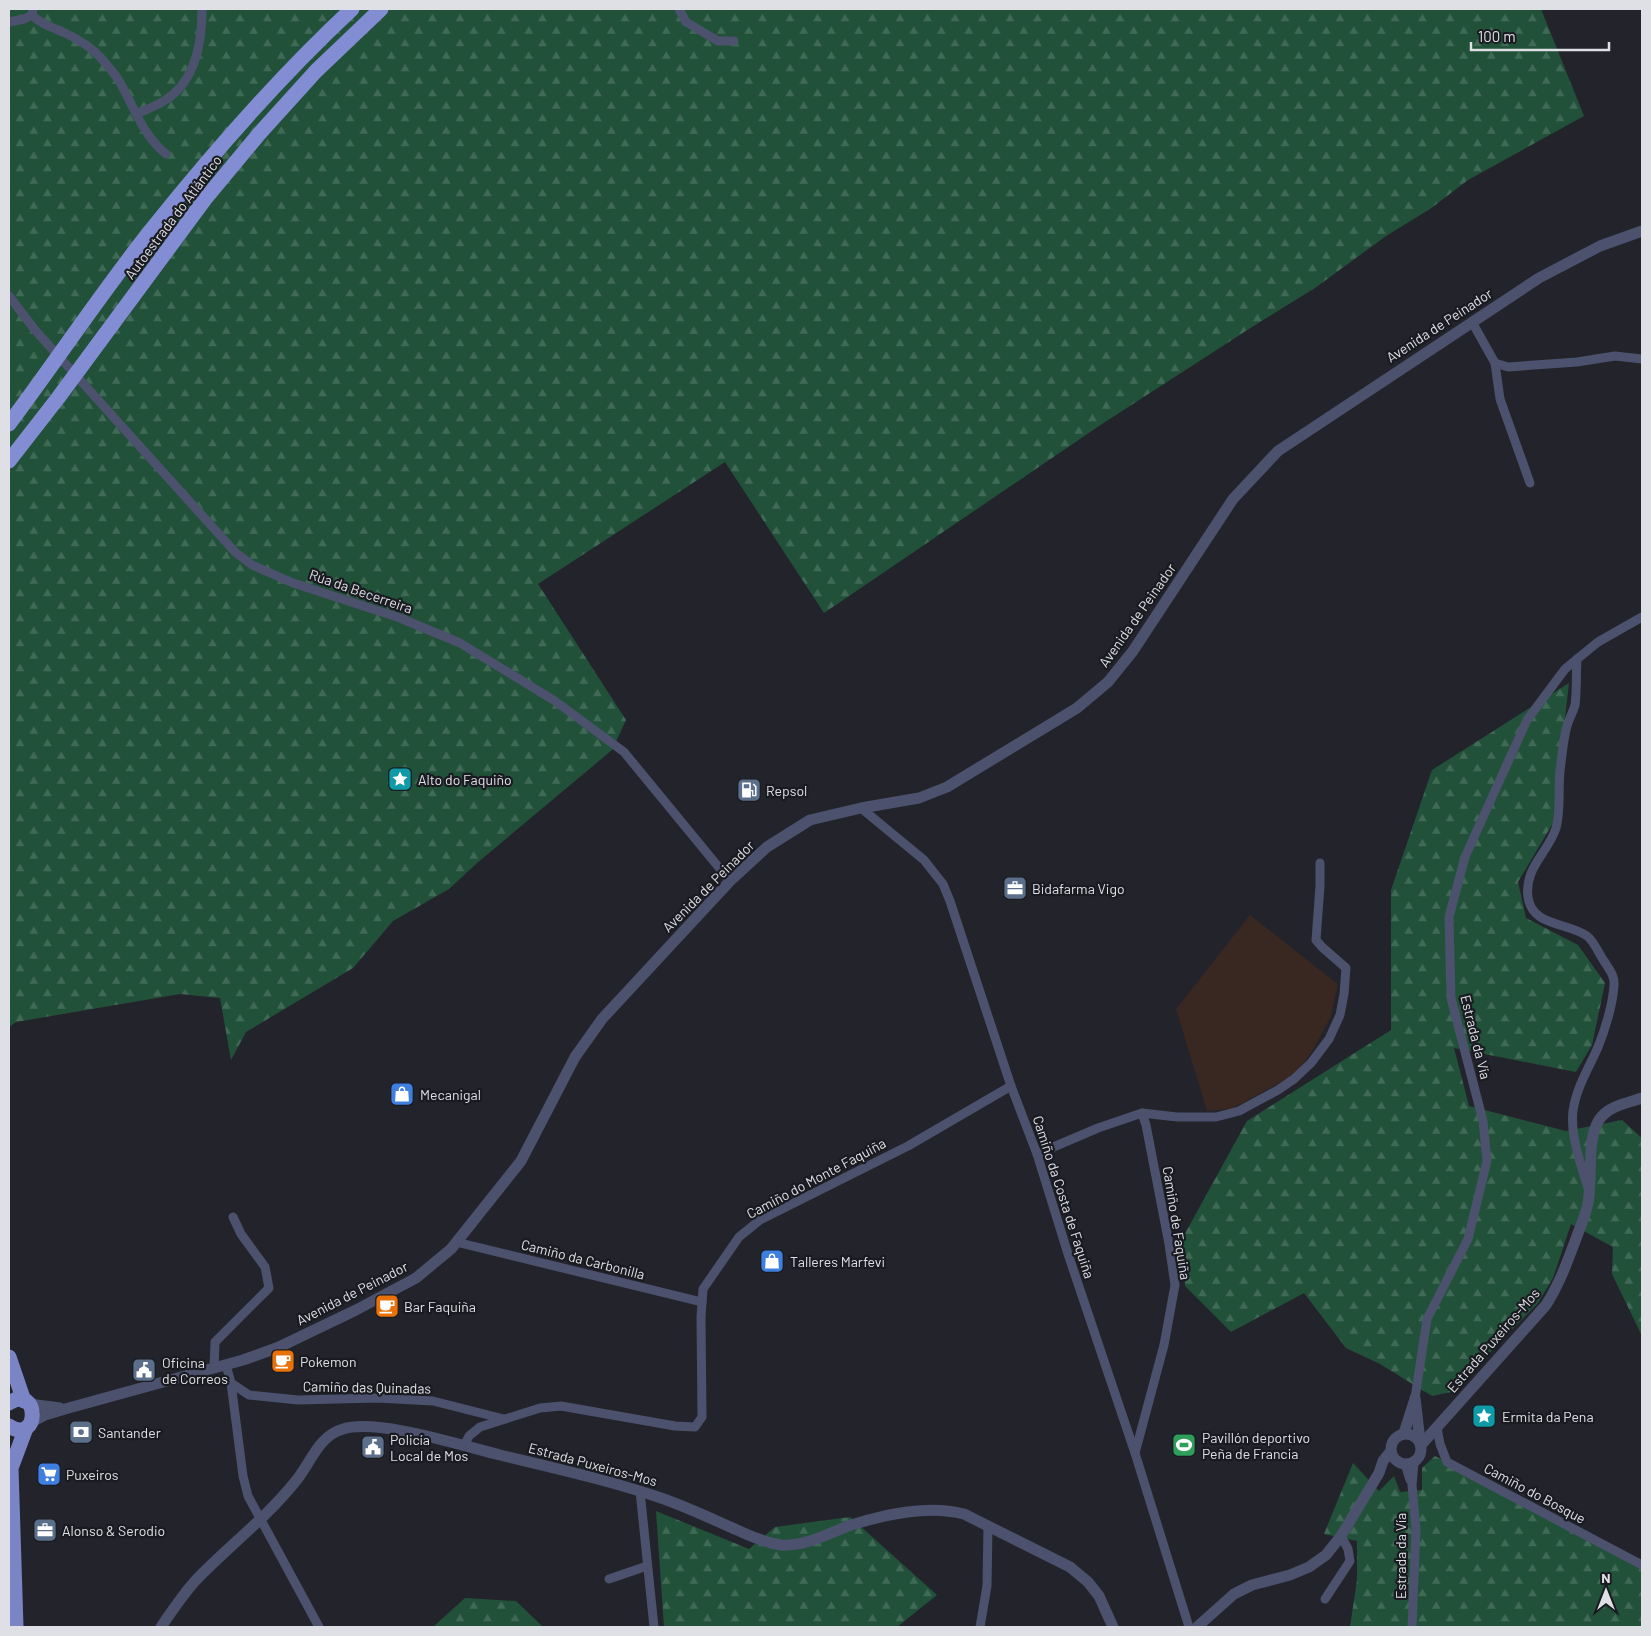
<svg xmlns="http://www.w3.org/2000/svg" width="1651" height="1636" viewBox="0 0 1651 1636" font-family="Barlow,sans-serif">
	<defs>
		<pattern id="forest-firs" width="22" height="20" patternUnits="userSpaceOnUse" patternTransform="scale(1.25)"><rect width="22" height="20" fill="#215139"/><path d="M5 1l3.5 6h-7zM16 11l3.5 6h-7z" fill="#416a56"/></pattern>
	</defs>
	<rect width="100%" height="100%" fill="#23242b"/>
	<path fill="#392721" d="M1250 915 1338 984 1331 1016 1315 1047 1296 1074 1231 1109 1207 1111 1176 1009Z"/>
	<g fill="url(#forest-firs)">
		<path d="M9 9H1541L1584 116 1468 180 1430 209 1386 236 1315 288 1252 327 1102 424 824 613 725 462 538 584 626 720 612 750 477 863 449 889 393 921 353 968 246 1032 231 1060 220 998 180 994 16 1022 9 1027Z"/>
		<path d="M1569 683 1553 823 1518 882 1526 918 1578 945 1605 983 1592 1045 1576 1072 1454 1048 1469 1106 1566 1131 1622 1120 1642 1138V1336L1612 1274 1613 1247 1571 1224 1553 1278 1538 1303 1451 1392 1432 1396 1380 1364 1346 1348 1304 1293 1231 1332 1185 1286 1182 1239 1247 1121 1391 1030V890L1432 770Z"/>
		<path d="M1435 1456 1642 1566V1627H1350L1357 1580V1541L1324 1534 1353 1463 1379 1491 1394 1476 1400 1492 1422 1490V1468Z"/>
		<path d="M656 1511 749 1549 775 1527 850 1517 937 1595 897 1627H664Z"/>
		<path d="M465 1598 516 1601 543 1627H433Z"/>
	</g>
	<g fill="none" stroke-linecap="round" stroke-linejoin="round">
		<g stroke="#4c516d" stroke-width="9">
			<path d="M679 9 686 22 718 41H734"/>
			<path d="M32 15C41 24 51 27 63 32 76 38 91 47 101 58 107 65 113 72 118 79 133 104 142 135 166 154"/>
			<path d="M9 22 24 19 32 15 33 9"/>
			<path d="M136 114C145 110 156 106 164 101 196 82 202 43 202 9"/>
			<path d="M9 296 35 330 235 552 252 565 293 583 400 618 460 643 555 701 624 752 730 881"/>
			<path d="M1472 322 1495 363 1508 367 1577 362 1615 356 1642 359"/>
			<path d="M1495 363 1500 399 1530 483"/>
			<path d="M1577 659C1576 674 1577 690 1575 705 1573 712 1569 719 1567 726 1563 740 1562 756 1560 771 1558 790 1561 810 1556 828 1548 853 1524 868 1528 897 1532 927 1568 922 1587 936 1594 941 1599 954 1604 961 1609 969 1615 976 1614 985 1613 1004 1605 1030 1598 1047 1589 1068 1576 1088 1573 1111 1570 1134 1581 1166 1588 1188"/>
			<path d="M861 808 924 860 943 884 950 901 1011 1086 1037 1154 1068 1254 1135 1453 1189 1627"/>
			<path d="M1037 1154 1098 1128 1142 1113 1177 1117H1216L1239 1111 1278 1090 1294 1079 1311 1063 1329 1039 1340 1015 1344 994 1346 968 1322 947 1316 940 1320 886V863"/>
			<path d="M456 1242 702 1302"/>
			<path d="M226 1365 231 1383 243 1476 248 1496 319 1627"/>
			<path d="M214 1368 215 1342 269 1288 265 1267 241 1234 233 1217"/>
			<path d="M231 1383 249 1395 298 1400 377 1398 433 1401 504 1419"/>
			<path d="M1415 1398 1427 1319 1468 1239 1487 1161 1483 1121 1451 998 1449 917 1465 857 1527 720 1565 669 1598 642 1642 617"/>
			<path d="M1437 1428 1440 1444 1447 1462 1642 1565"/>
			<path d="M464 1446 469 1436 480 1427 540 1408 561 1406 675 1426 695 1427 702 1417 701 1317 703 1289 739 1237 760 1220 908 1146 1011 1086"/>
			<path d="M1135 1453 1164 1345 1175 1285 1169 1244 1146 1125 1142 1113"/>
			<path d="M1405 1464 1410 1480"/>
			<path d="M640 1491 654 1627"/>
			<path d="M609 1579 647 1566"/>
			<path d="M1325 1599 1350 1561 1348 1549 1341 1536"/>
			<path d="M980 1627 987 1586 988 1526"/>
			<path d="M1412 1627 1416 1530 1412 1485 1414 1463"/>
		</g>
		<g stroke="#4c516d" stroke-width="11">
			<path d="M1415 1398 1420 1441"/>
			<path d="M29 1404 60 1408"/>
			<path d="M32 1422 45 1415 65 1409 243 1360 279 1347 356 1310 416 1278 451 1249 521 1161 575 1057 602 1019 730 881 767 847 810 820 861 808 919 798 947 787 1077 708 1108 682 1133 651 1233 499 1278 451 1539 278 1600 246 1642 231"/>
			<path d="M1404 1433 1414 1402"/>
			<circle cx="1406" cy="1449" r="15"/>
			<path d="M1421 1445 1546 1305C1560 1283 1568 1260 1577 1236 1581 1225 1586 1214 1588 1203 1593 1179 1586 1140 1599 1120 1608 1106 1627 1103 1642 1098"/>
			<path d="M161 1627C172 1611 183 1594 197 1579 229 1546 266 1518 295 1482 311 1463 318 1436 343 1429 377 1418 463 1446 500 1455 554 1468 608 1480 661 1498 687 1507 712 1519 737 1530 751 1536 765 1543 781 1545 805 1547 829 1533 851 1525 887 1514 928 1505 964 1514L1070 1567 1088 1582 1099 1596 1113 1627"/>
			<path d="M1197 1627 1234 1594 1252 1585 1290 1575 1309 1567 1326 1555 1341 1536 1379 1473 1383 1461 1391 1451"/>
		</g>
		<g stroke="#7b84c4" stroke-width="15">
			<path d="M9 1357 24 1401"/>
			<path d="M9 1403C40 1383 40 1446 9 1426"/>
			<path d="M16 1627 11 1468 26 1428"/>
		</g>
		<g stroke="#838dd3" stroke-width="15">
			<path d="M9 424C56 361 100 295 148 234 211 155 278 78 352 9"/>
			<path d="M9 461 58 398 205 199 259 134 316 71 381 9"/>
		</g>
	</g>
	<defs>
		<g id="sight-square" transform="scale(1.25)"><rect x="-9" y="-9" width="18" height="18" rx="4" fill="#0f9aa8" stroke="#191b21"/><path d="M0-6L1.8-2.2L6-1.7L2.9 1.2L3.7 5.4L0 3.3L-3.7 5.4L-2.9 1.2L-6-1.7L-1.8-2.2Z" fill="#fff"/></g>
		<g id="fuel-square" transform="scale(1.25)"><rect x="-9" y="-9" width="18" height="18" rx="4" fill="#5c6f8a" stroke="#191b21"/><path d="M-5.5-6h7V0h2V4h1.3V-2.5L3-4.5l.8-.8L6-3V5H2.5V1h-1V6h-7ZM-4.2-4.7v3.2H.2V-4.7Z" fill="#fff"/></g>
		<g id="office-square" transform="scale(1.25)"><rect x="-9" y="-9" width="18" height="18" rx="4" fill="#5c6f8a" stroke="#191b21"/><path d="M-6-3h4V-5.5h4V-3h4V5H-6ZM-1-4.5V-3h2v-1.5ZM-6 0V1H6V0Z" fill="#fff"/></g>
		<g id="shop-square" transform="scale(1.25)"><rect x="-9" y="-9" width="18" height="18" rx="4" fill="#3f7fe0" stroke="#191b21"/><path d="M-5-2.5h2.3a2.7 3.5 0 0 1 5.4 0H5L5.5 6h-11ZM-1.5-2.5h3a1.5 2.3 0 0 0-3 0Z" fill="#fff"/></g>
		<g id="cafe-square" transform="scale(1.25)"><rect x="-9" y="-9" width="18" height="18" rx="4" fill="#e8710a" stroke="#191b21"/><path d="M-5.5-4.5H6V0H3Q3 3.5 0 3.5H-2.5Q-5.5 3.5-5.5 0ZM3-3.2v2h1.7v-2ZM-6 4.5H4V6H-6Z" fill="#fff"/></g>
		<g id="civic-square" transform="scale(1.25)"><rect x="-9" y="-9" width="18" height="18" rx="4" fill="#5c6f8a" stroke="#191b21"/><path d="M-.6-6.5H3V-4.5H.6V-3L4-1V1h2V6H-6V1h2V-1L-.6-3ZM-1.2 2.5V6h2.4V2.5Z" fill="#fff"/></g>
		<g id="bank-square" transform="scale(1.25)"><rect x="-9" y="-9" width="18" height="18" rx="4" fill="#5c6f8a" stroke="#191b21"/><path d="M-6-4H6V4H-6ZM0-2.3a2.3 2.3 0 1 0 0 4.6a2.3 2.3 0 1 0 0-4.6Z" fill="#fff"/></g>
		<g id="stadium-square" transform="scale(1.25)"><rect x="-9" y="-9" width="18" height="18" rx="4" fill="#2e9e5b" stroke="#191b21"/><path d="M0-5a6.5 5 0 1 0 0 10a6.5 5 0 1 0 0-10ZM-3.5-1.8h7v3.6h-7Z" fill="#fff"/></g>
		<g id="supermarket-square" transform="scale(1.25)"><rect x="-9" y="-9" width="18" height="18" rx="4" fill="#3f7fe0" stroke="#191b21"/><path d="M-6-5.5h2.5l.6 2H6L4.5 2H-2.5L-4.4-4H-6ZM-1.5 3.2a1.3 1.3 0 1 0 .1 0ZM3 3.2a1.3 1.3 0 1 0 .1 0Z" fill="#fff"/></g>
	</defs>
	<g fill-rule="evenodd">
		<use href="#sight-square" x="400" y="779"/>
		<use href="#fuel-square" x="749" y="790"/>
		<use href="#office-square" x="1015" y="888"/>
		<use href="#shop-square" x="402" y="1094"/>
		<use href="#shop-square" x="772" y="1261"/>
		<use href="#cafe-square" x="387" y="1306"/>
		<use href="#cafe-square" x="283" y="1361"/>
		<use href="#civic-square" x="144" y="1370"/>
		<use href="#sight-square" x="1484" y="1416"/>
		<use href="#bank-square" x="81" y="1432"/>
		<use href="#stadium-square" x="1184" y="1445"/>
		<use href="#civic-square" x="373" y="1447"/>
		<use href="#supermarket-square" x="49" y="1474"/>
		<use href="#office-square" x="45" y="1530"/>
	</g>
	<g text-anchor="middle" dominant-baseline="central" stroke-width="4.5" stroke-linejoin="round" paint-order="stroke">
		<g font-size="14" fill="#dfe0e5" stroke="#191b21">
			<text transform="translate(173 217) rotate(-53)">Autoestrada do Atlántico</text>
			<text transform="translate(1439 325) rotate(-33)">Avenida de Peinador</text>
			<text transform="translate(361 591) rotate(19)">Rúa da Becerreira</text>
			<text transform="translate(1137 615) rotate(-55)">Avenida de Peinador</text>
			<text transform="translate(708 886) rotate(-45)">Avenida de Peinador</text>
			<text transform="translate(1476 1037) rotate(76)">Estrada da Vía</text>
			<text transform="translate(816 1178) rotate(-28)">Camiño do Monte Faquiña</text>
			<text transform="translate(1064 1197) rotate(72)">Camiño da Costa de Faquiña</text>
			<text transform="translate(1177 1223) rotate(81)">Camiño de Faquiña</text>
			<text transform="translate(583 1259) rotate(14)">Camiño da Carbonilla</text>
			<text transform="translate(352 1293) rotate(-27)">Avenida de Peinador</text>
			<text transform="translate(1493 1340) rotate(-49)">Estrada Puxeiros-Mos</text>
			<text transform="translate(367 1387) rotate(1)">Camiño das Quinadas</text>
			<text transform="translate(593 1464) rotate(15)">Estrada Puxeiros-Mos</text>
			<text transform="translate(1535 1493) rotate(28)">Camiño do Bosque</text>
			<text transform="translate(1400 1556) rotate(-90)">Estrada da Vía</text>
		</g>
		<g font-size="14" fill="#dfe0e5" stroke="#191b21" text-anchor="start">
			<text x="418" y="779">Alto do Faquiño</text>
			<text x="766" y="790">Repsol</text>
			<text x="1032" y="888">Bidafarma Vigo</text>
			<text x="420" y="1094">Mecanigal</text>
			<text x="790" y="1261">Talleres Marfevi</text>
			<text x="404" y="1306">Bar Faquiña</text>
			<text x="300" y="1361">Pokemon</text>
			<text x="162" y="1362">Oficina<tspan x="162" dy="16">de Correos</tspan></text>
			<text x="1502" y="1416">Ermita da Pena</text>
			<text x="98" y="1432">Santander</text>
			<text x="1202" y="1437">Pavillón deportivo<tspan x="1202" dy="16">Peña de Francia</tspan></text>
			<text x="390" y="1439">Policía<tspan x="390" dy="16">Local de Mos</tspan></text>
			<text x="66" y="1474">Puxeiros</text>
			<text x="62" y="1530">Alonso &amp; Serodio</text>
		</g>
	</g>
	<rect width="1651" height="1636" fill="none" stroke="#dfe0e5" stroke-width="20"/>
	<g transform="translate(1606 1591)" stroke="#191b21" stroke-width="4" paint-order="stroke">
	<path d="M0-4L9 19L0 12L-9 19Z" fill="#dfe0e5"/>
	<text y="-8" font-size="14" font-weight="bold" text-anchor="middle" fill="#dfe0e5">N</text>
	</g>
	<path d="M1471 42v8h138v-8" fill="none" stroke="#dfe0e5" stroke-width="2.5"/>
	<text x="1478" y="42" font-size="15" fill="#dfe0e5" stroke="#191b21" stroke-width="4" paint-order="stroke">100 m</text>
</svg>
